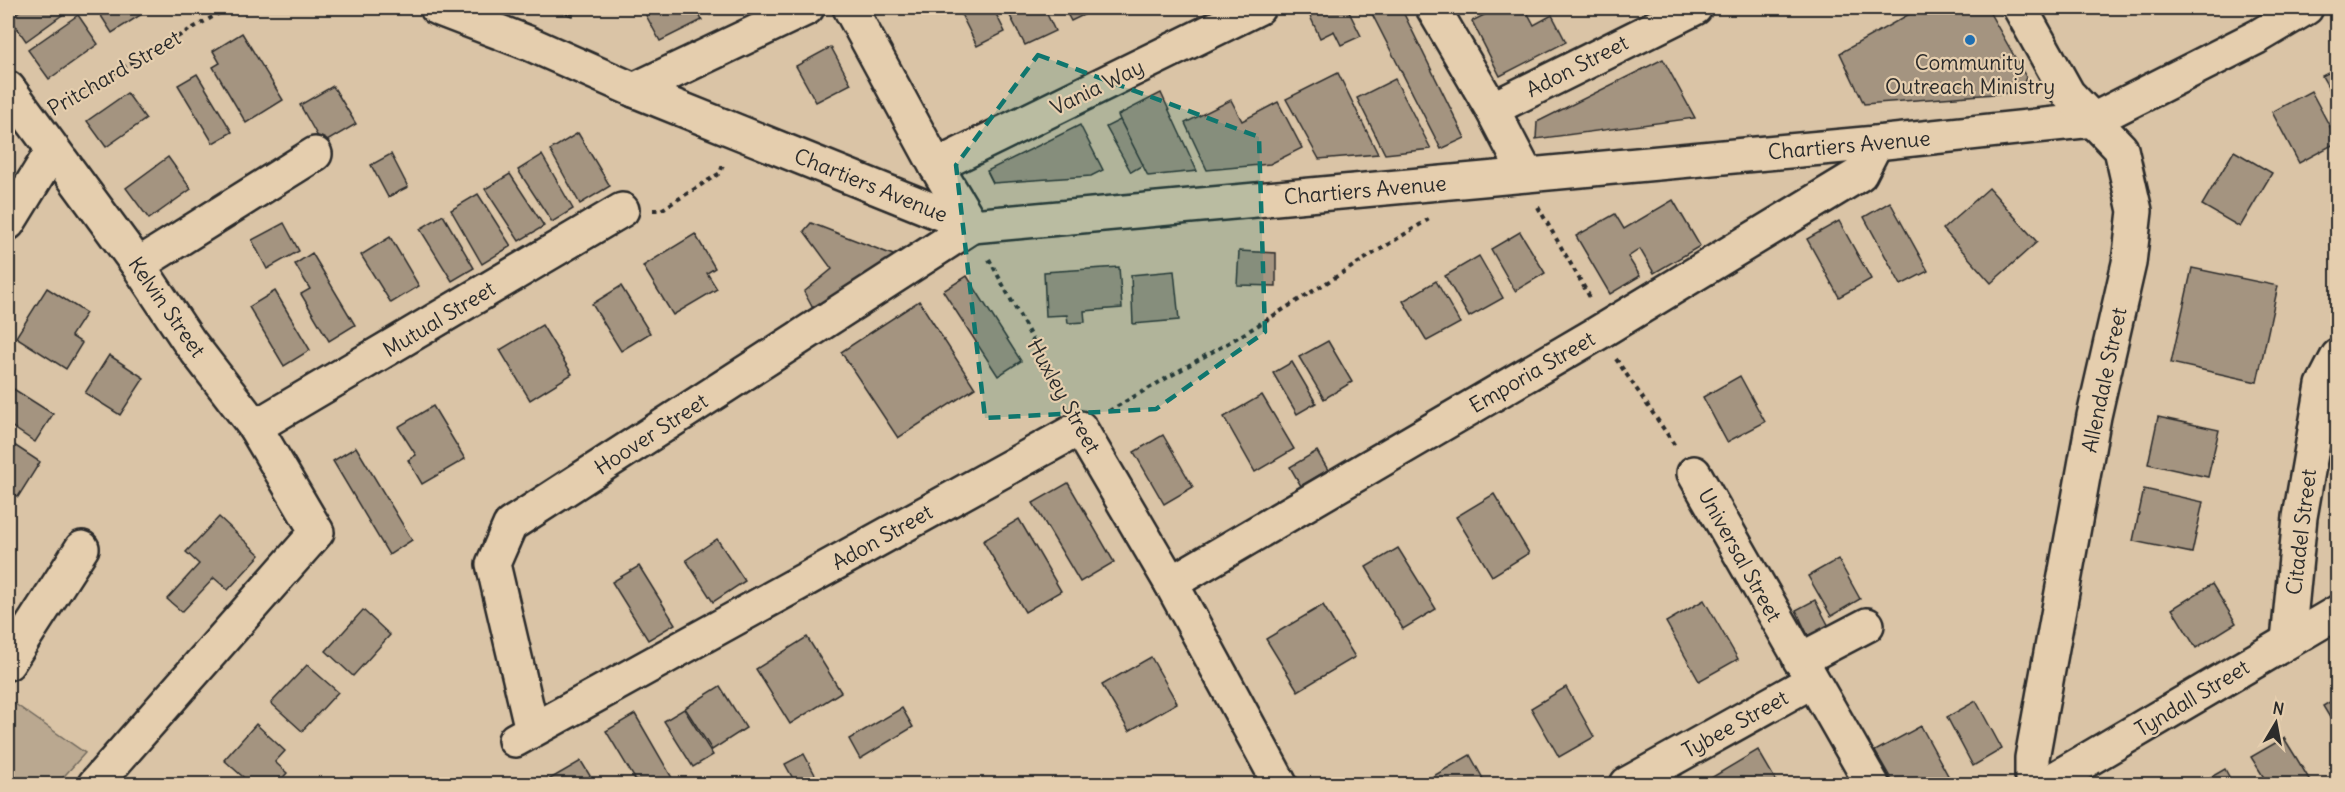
<svg xmlns="http://www.w3.org/2000/svg" width="2345" height="792" viewBox="0 0 2345 792" font-family="Delius,sans-serif">
	<rect width="100%" height="100%" fill="#dac4a6"/>
	<filter id="ink" filterUnits="userSpaceOnUse"><feTurbulence type="fractalNoise" baseFrequency=".0167" numOctaves="2"/><feDisplacementMap in="SourceGraphic" scale="12" xChannelSelector="R" yChannelSelector="G"/><feConvolveMatrix kernelMatrix="1 2 1 2 8 2 1 2 1" color-interpolation-filters="sRGB"/></filter>
	<g filter="url(#ink)">
		<path fill="#baa890" stroke="#726a5e" stroke-width="1.5" d="M8 699 85 753 57 784H8Z"/>
		<g fill="#a49480" stroke="#2b2b2b" stroke-width="1.5">
			<path d="M24 8H57L62 15 26 41 10 18Z"/>
			<path d="M96 8H138L142 14 112 33Z"/>
			<path d="M553 8H576L572 16Z"/>
			<path d="M642 8H695L702 20 660 41Z"/>
			<path d="M706 8H725L710 15Z"/>
			<path d="M963 8H993L1005 32 977 46 959 10Z"/>
			<path d="M1006 8H1044L1055 31 1025 45Z"/>
			<path d="M1064 8H1098L1071 21Z"/>
			<path d="M1323 8H1347L1361 36 1341 45 1334 31 1320 38 1309 14Z"/>
			<path d="M1369 8H1401L1465 138 1441 149Z"/>
			<path d="M1498 8H1525L1534 25 1552 15 1566 42 1500 76 1472 21Z"/>
			<path d="M1920 8H1987L2026 77 2021 92 1864 104 1840 53Z"/>
			<path d="M78 15 98 44 49 79 28 50Z"/>
			<path d="M242 33 283 100 246 123 213 67 220 63 213 51Z"/>
			<path d="M831 47 851 84 816 102 796 66Z"/>
			<path d="M1663 59 1695 118 1536 139 1537 122Z"/>
			<path d="M2338 68V104L2322 76Z"/>
			<path d="M1338 73 1378 154 1319 159 1286 99Z"/>
			<path d="M197 74 232 132 213 143 178 85Z"/>
			<path d="M1395 79 1431 149 1385 154 1357 98Z"/>
			<path d="M333 86 356 124 322 144 300 105Z"/>
			<path d="M2311 91 2338 142 2299 163 2272 112Z"/>
			<path d="M127 93 146 119 106 147 87 121Z"/>
			<path d="M1161 93 1197 171 1148 176 1120 120 1118 115Z"/>
			<path d="M1231 100 1242 121 1278 102 1302 148 1270 164 1207 170 1185 123Z"/>
			<path d="M1120 120 1143 165 1131 172 1106 127Z"/>
			<path d="M1080 125 1103 170 1091 176 993 183 987 171Z"/>
			<path d="M578 133 610 186 580 204 550 150Z"/>
			<path d="M2234 151 2272 173 2240 227 2202 205Z"/>
			<path d="M391 154 408 187 388 197 371 165Z"/>
			<path d="M542 155 573 209 552 222 518 170Z"/>
			<path d="M168 157 191 189 149 219 126 188Z"/>
			<path d="M510 174 544 226 519 241 485 189Z"/>
			<path d="M1989 188 2037 242 1991 283 1943 229Z"/>
			<path d="M478 194 511 246 482 264 451 210Z"/>
			<path d="M1673 200 1700 246 1654 273 1640 249 1628 257 1640 276 1610 294 1576 236 1615 214 1624 229Z"/>
			<path d="M1890 202 1928 271 1901 285 1864 217Z"/>
			<path d="M443 215 474 268 452 281 420 229Z"/>
			<path d="M1839 221 1871 279 1839 297 1807 239Z"/>
			<path d="M284 223 299 251 267 269 252 240Z"/>
			<path d="M811 223 906 260 816 314 804 292 832 269 804 231Z"/>
			<path d="M1520 232 1545 273 1515 291 1491 249Z"/>
			<path d="M695 234 715 268 707 273 717 289 673 315 643 266Z"/>
			<path d="M390 237 419 286 391 303 361 255Z"/>
			<path d="M1239 251 1276 253V286L1237 285Z"/>
			<path d="M312 253 355 325 329 341 301 294 310 289 295 264Z"/>
			<path d="M1479 256 1503 298 1469 317 1445 276Z"/>
			<path d="M1119 267 1122 308 1084 311 1085 322 1068 323 1067 315 1046 316 1044 272Z"/>
			<path d="M2192 268 2278 286 2257 382 2171 363Z"/>
			<path d="M1174 271 1179 320 1133 324 1131 275Z"/>
			<path d="M967 276 1021 361 998 376 943 291Z"/>
			<path d="M1436 281 1460 323 1427 341 1403 301Z"/>
			<path d="M621 286 650 333 621 351 592 304Z"/>
			<path d="M47 288 86 313 71 336 82 343 66 369 16 337Z"/>
			<path d="M275 291 310 350 284 366 249 307Z"/>
			<path d="M919 301 975 388 898 438 841 352Z"/>
			<path d="M542 325 572 374 530 400 500 350Z"/>
			<path d="M1328 341 1352 382 1324 399 1299 357Z"/>
			<path d="M109 355 144 378 120 415 85 393Z"/>
			<path d="M1292 362 1316 403 1297 414 1273 373Z"/>
			<path d="M1740 376 1765 422 1727 442 1703 397Z"/>
			<path d="M12 388 53 414 35 442 8 424V395Z"/>
			<path d="M1262 395 1294 449 1255 472 1224 417Z"/>
			<path d="M433 406 465 459 422 484 408 460 416 455 398 427Z"/>
			<path d="M2158 417 2219 430 2208 477 2148 464Z"/>
			<path d="M1163 435 1193 487 1164 504 1134 452Z"/>
			<path d="M8 441 40 462 18 497 8 490Z"/>
			<path d="M356 447 412 540 389 555 333 461Z"/>
			<path d="M1317 451 1328 470 1301 486 1290 467Z"/>
			<path d="M1068 483 1114 562 1080 582 1033 503Z"/>
			<path d="M2144 489 2203 502 2192 553 2133 541Z"/>
			<path d="M1494 494 1529 553 1492 576 1456 517Z"/>
			<path d="M2338 508V543L2331 509Z"/>
			<path d="M219 517 260 555 228 590 214 578 182 612 167 599 199 564 186 552Z"/>
			<path d="M1019 519 1061 591 1025 612 983 541Z"/>
			<path d="M717 539 745 581 713 602 686 560Z"/>
			<path d="M1398 548 1436 609 1403 629 1366 567Z"/>
			<path d="M1838 559 1860 599 1831 616 1808 576Z"/>
			<path d="M639 566 675 624 648 640 612 582Z"/>
			<path d="M2212 584 2236 623 2196 648 2172 609Z"/>
			<path d="M1704 600 1738 659 1699 681 1666 622Z"/>
			<path d="M1815 600 1833 634 1813 646 1796 610Z"/>
			<path d="M1323 605 1355 657 1298 691 1266 639Z"/>
			<path d="M363 610 390 635 353 676 326 651Z"/>
			<path d="M8 611 16 616 8 628Z"/>
			<path d="M807 637 841 692 790 724 756 669Z"/>
			<path d="M1151 657 1177 703 1129 731 1102 685Z"/>
			<path d="M307 665 338 692 302 731 271 703Z"/>
			<path d="M720 686 746 728 712 750 685 708Z"/>
			<path d="M1566 687 1594 737 1559 757 1531 708Z"/>
			<path d="M2338 697V731L2323 706Z"/>
			<path d="M1976 701 2002 749 1973 766 1947 717Z"/>
			<path d="M902 708 913 727 860 759 849 739Z"/>
			<path d="M684 709 713 755 693 767 664 721Z"/>
			<path d="M635 714 675 783 672 784H638L606 731Z"/>
			<path d="M256 724 285 751 275 762 287 773 277 784H251L224 760Z"/>
			<path d="M1921 726 1951 781 1945 784H1894L1875 751Z"/>
			<path d="M2284 738 2297 759 2312 784H2268L2251 757Z"/>
			<path d="M1758 750 1778 784H1715L1711 778Z"/>
			<path d="M804 754 820 784H796L785 764Z"/>
			<path d="M1470 755 1486 784H1434L1430 778Z"/>
			<path d="M581 761 595 784H544L543 783Z"/>
			<path d="M2225 769 2233 784H2199Z"/>
		</g>
		<g fill="none" stroke-linecap="round" stroke-linejoin="round">
			<g stroke="#2b2b2b" stroke-width="38">
				<g id="minor">
					<path d="M437 8 528 43 634 90 972 226 1876 143 2093 120 2257 37 2306 8"/>
					<path d="M850 8 936 166 972 226"/>
					<path d="M1433 8 1492 109 1526 174"/>
					<path d="M2020 8 2068 94 2121 149 2135 211 2129 263 2094 416 2032 758V784"/>
					<path d="M8 88 138 265 188 340 255 427 317 532 95 784"/>
					<path d="M634 90 807 8"/>
					<path d="M1492 109 1695 8"/>
					<path d="M936 166 1258 8"/>
					<path d="M8 223 53 150"/>
					<path d="M138 265 315 154"/>
					<path d="M255 427 622 210"/>
					<path d="M1694 473 1872 784"/>
					<path d="M1171 583 1598 333 1860 174 1876 143"/>
					<path d="M2288 640 2300 517 2323 385 2338 356"/>
					<path d="M1800 660 1867 625"/>
					<path d="M8 663 82 548"/>
					<path d="M532 730 493 564 510 525 972 226"/>
					<path d="M515 740 1080 428 1171 583 1280 784"/>
					<path d="M1627 784 1812 681"/>
					<path d="M2046 784 2338 612"/>
				</g>
			</g>
			<g stroke="#2b2b2b" stroke-width="4" stroke-dasharray="4.5 4.5" stroke-linecap="butt">
				<path d="M60 104 228 8"/>
				<path d="M1538 207 1591 299"/>
				<path d="M653 210H661L720 173 724 162"/>
				<path d="M989 259 1065 400"/>
				<path d="M1616 359 1676 447"/>
				<path d="M1109 411 1247 332 1429 219"/>
			</g>
			<use href="#minor" stroke="#e5ceae" stroke-width="33"/>
		</g>
	</g>
	<path fill="#0f766e" fill-opacity="0.2" stroke="#0f766e" stroke-width="4.5" stroke-dasharray="12 8" stroke-linejoin="round" d="M1038 55 1259 137 1265 332 1156 409 985 418 956 165Z"/>
	<circle fill="#1f6fb2" stroke="#e5ceae" stroke-width="2" cx="1970" cy="40" r="6"/>
	<g text-anchor="middle" dominant-baseline="central" stroke-width="4.5" stroke-linejoin="round" paint-order="stroke">
		<g font-size="21" fill="#2b2b2b" stroke="#e5ceae">
			<text x="1970" y="62">Community<tspan x="1970" dy="24">Outreach Ministry</tspan></text>
		</g>
		<g font-size="21" fill="#2b2b2b" stroke="#e5ceae">
			<text transform="translate(1577 66) rotate(-27)">Adon Street</text>
			<text transform="translate(114 73) rotate(-30)">Pritchard Street</text>
			<text transform="translate(1097 87) rotate(-26)">Vania Way</text>
			<text transform="translate(1849 145) rotate(-5)">Chartiers Avenue</text>
			<text transform="translate(871 185) rotate(22)">Chartiers Avenue</text>
			<text transform="translate(1365 190) rotate(-5)">Chartiers Avenue</text>
			<text transform="translate(167 307) rotate(55)">Kelvin Street</text>
			<text transform="translate(439 319) rotate(-31)">Mutual Street</text>
			<text transform="translate(1532 372) rotate(-30)">Emporia Street</text>
			<text transform="translate(2104 380) rotate(-78)">Allendale Street</text>
			<text transform="translate(1064 396) rotate(61)">Huxley Street</text>
			<text transform="translate(651 434) rotate(-33)">Hoover Street</text>
			<text transform="translate(2301 532) rotate(-83)">Citadel Street</text>
			<text transform="translate(882 537) rotate(-29)">Adon Street</text>
			<text transform="translate(1740 555) rotate(61)">Universal Street</text>
			<text transform="translate(2192 698) rotate(-31)">Tyndall Street</text>
			<text transform="translate(1735 724) rotate(-29)">Tybee Street</text>
		</g>
	</g>
	<rect width="2345" height="792" fill="none" stroke="#e5ceae" stroke-width="30"/>
	<rect x="15" y="15" width="2315" height="762" fill="none" stroke="#2b2b2b" stroke-width="2" filter="url(#ink)"/>
	<g transform="translate(2276 723) rotate(10)" stroke="#e5ceae" stroke-width="4.5" paint-order="stroke">
	<path d="M0-4.5L10 22L0 15L-10 22Z" fill="#2b2b2b"/>
	<text y="-9" font-size="16" font-weight="bold" text-anchor="middle" fill="#2b2b2b">N</text>
	</g>
</svg>
